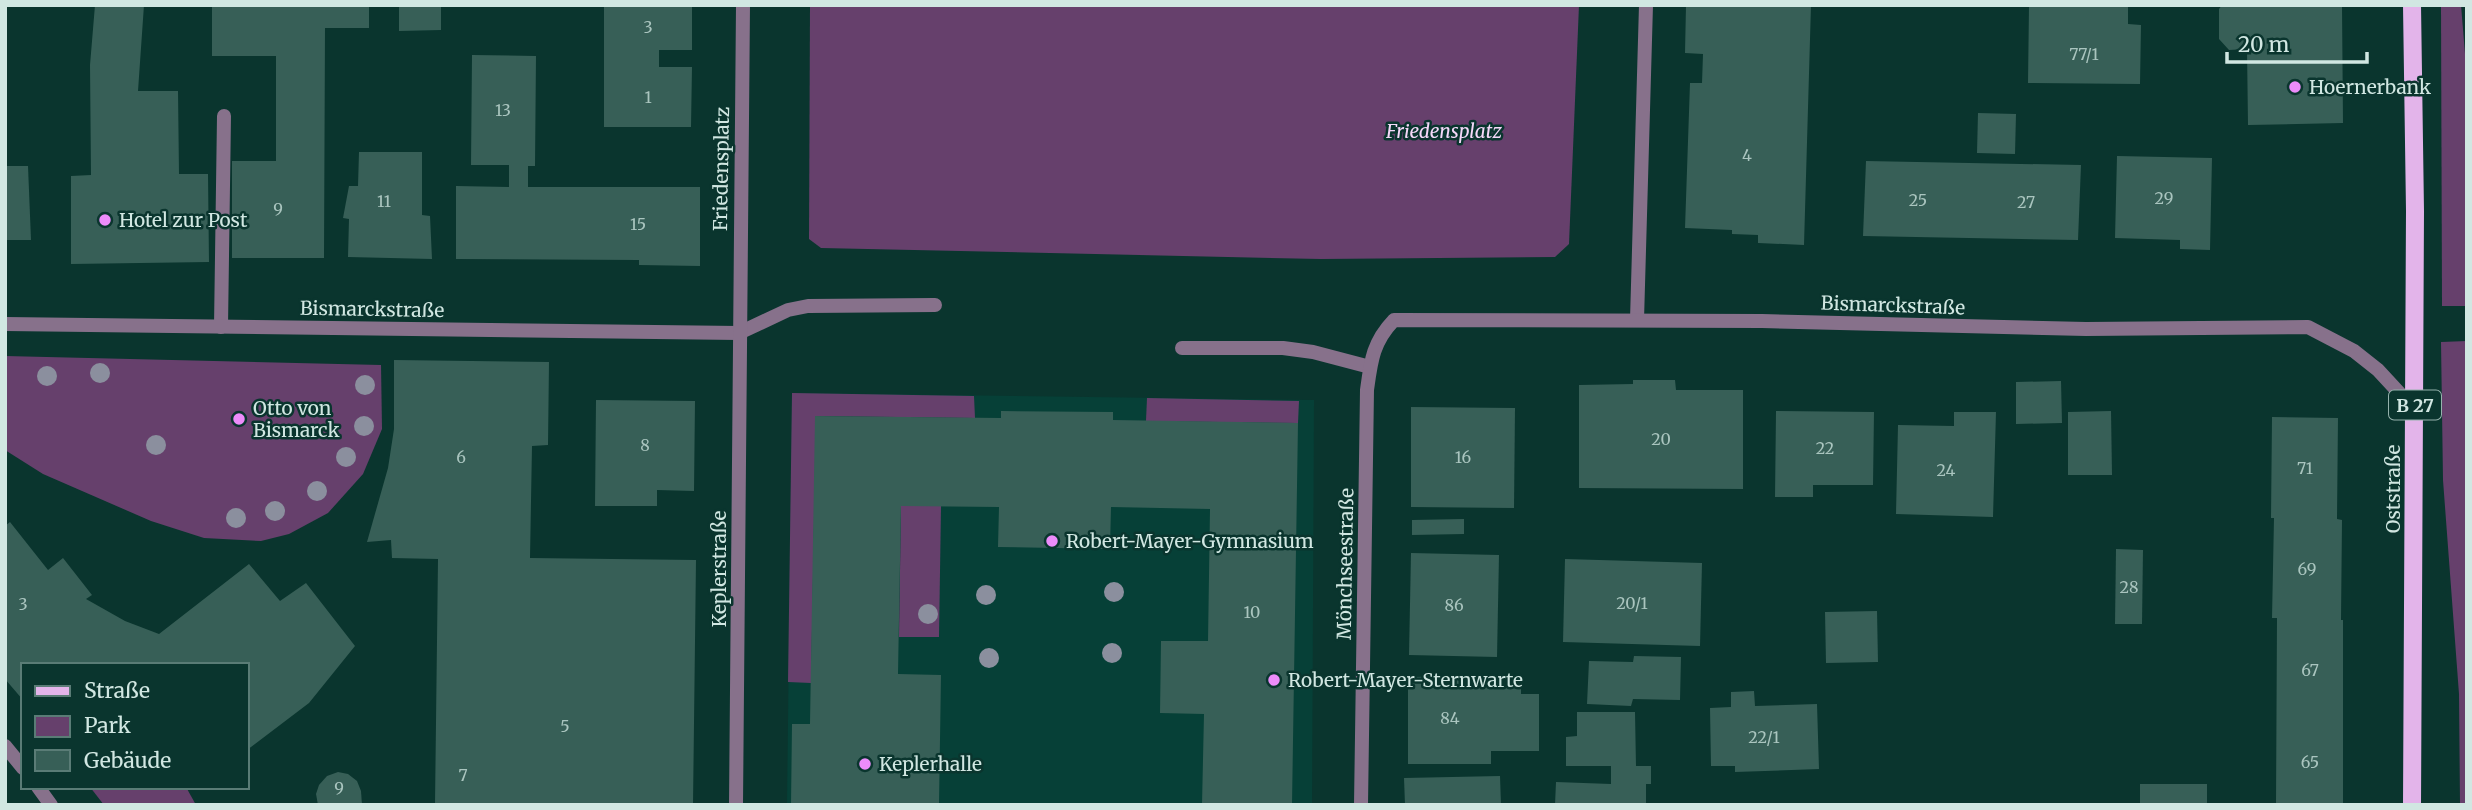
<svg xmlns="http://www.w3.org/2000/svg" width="2472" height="810" viewBox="0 0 2472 810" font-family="Merriweather,serif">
	<rect width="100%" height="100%" fill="#0a352e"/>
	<path fill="#064037" d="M792 393 1314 400 1312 805H787Z"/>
	<g fill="#66406c">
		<path d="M810 5H1579L1569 244 1555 257 1321 259 821 248 809 239Z"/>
		<path d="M2441 5H2461L2467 78V306H2442Z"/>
		<path d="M2467 341V805H2460L2459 694 2443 480 2441 342Z"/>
		<path d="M5 356 381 365 382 429 363 474 328 513 289 534 261 541 204 538 151 521 43 474 5 450Z"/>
		<path d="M792 393 974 396 975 418 816 416 811 683 788 682Z"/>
		<path d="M1147 398 1299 401 1298 423 1146 421Z"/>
		<path d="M901 506H941L939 637H899Z"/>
		<path d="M90 787H186L196 805H104Z"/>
	</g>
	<g fill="#375f57">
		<path d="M95 5H144L138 91H178L179 174H208L209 262 71 264V176L91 175 90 65Z"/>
		<path d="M212 5H369V28H325L324 258H232V161H276V56H212Z"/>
		<path d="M399 5H441V30L399 31Z"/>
		<path d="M604 5H692V50H659V67H692L691 127H604Z"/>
		<path d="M1686 5H1811L1804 245 1758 243V235L1732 234V230L1685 228 1690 83H1702L1703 54 1685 53Z"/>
		<path d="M2029 5H2128V24L2141 25 2140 84 2028 83Z"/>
		<path d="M2222 5H2342L2343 123 2248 125 2247 49 2229 50 2219 39V9Z"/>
		<path d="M472 55 536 56 535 166H528V187H700V266L639 265V260L456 259V186L509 187V165H471Z"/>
		<path d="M1978 113 2016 114 2015 154 1977 153Z"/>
		<path d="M359 152H422V215L430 216 432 259 348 257 349 219 343 218 349 186H358Z"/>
		<path d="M2117 156 2212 158 2210 250 2180 249V240L2115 238Z"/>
		<path d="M1866 161 2081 165 2078 240 1863 236Z"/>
		<path d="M5 166H28L31 240H5Z"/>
		<path d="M394 360 549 362 548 445 532 446 530 558 696 560 693 805 435 804 438 559 392 558 391 540 367 542 388 468 394 429Z"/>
		<path d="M1633 380H1675L1676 390H1743V489L1579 488V385L1633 384Z"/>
		<path d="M2061 381 2062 423 2016 424V382Z"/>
		<path d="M596 400 695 401 694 491 657 490V506H595Z"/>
		<path d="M1411 407 1515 408 1514 508 1411 507Z"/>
		<path d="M1001 411 1113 412V420L1298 423 1292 805H1202L1204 714 1160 713 1161 641H1208L1210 509 1111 507 1110 549 998 547 999 507 901 506 898 674 941 675 939 805H791L792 724H810L815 416 1001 418Z"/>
		<path d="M1776 411 1874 412 1873 485H1813V497H1775Z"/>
		<path d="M2111 411 2112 475H2068V412Z"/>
		<path d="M1954 412H1996L1993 517 1896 514 1898 425 1954 426Z"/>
		<path d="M2272 417 2338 418 2337 519 2342 520 2341 620H2343V805H2276L2277 618H2272L2274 518H2271Z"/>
		<path d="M1464 519V534L1412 535V520Z"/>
		<path d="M10 522 48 570 63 558 92 595 86 599 125 621 159 634 249 564 280 601 306 583 355 646 309 703 247 750V665H23V700L5 679V526Z"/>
		<path d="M2116 549 2143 550 2142 624H2115Z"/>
		<path d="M1411 553 1499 555 1497 657 1409 655Z"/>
		<path d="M1565 559 1702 563 1700 646 1563 642Z"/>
		<path d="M1877 611 1878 662 1826 663 1825 612Z"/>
		<path d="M1634 656 1681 657 1680 700 1633 699 1631 706 1587 704 1589 661 1633 662Z"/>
		<path d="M1491 676V686L1521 685V694H1539V751H1491V764H1408V677Z"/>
		<path d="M1754 691 1755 706 1817 704 1819 769 1735 772V766H1711L1710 708 1731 707V692Z"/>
		<path d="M1577 712H1635L1636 766H1651V784H1646V805H1555L1556 782 1611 784V766H1566V737L1577 736Z"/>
		<path d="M338 772 348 774 357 781 361 791 362 805H318L316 794 319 785 327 776Z"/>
		<path d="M1500 776 1501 805H1405L1404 778Z"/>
		<rect x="2140" y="784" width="67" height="21"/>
	</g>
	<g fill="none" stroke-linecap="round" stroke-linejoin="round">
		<g stroke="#87718b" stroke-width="14">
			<path d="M221 327 224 116"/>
			<path d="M739 333 788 310 808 306 935 305"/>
			<path d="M1182 348H1283L1313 352 1370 367"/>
		</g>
		<g stroke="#87718b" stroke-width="14">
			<path d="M1637 320 1646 5"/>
			<path d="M5 324 739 333"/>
			<path d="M5 746 23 768"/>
			<path d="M38 787 51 805"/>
			<path d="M736 805 743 5"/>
			<path d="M1361 805 1367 390C1371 360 1373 342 1394 320L1762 321 2086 329 2308 327 2354 351 2378 370 2415 410"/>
		</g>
		<path stroke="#e3b4ea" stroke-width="18" d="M2412 805 2415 211 2412 5"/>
	</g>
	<g fill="#8b8f9e">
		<circle cx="100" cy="373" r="10"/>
		<circle cx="47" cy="376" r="10"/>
		<circle cx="365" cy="385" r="10"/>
		<circle cx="364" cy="426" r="10"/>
		<circle cx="156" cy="445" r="10"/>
		<circle cx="346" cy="457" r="10"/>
		<circle cx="317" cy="491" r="10"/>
		<circle cx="275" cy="511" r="10"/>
		<circle cx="236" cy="518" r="10"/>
		<circle cx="1114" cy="592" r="10"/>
		<circle cx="986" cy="595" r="10"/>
		<circle cx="928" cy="614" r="10"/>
		<circle cx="1112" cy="653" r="10"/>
		<circle cx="989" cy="658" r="10"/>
	</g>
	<g fill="#ec8cfa" stroke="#0a352e" stroke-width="2.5">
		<circle cx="2295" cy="87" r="7"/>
		<circle cx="105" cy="220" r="7"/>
		<circle cx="239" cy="419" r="7"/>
		<circle cx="1052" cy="541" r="7"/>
		<circle cx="1274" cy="680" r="7"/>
		<circle cx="865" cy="764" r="7"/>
	</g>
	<g text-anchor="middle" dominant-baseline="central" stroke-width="5" stroke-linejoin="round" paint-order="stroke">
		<g font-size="16" fill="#aac5bf">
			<text x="648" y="27">3</text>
			<text x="2084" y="54">77/1</text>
			<text x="648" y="97">1</text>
			<text x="503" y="110">13</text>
			<text x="1747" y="155">4</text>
			<text x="2164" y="198">29</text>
			<text x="1918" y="200">25</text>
			<text x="384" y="201">11</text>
			<text x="2026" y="202">27</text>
			<text x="278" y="209">9</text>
			<text x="638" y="224">15</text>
			<text x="1661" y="439">20</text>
			<text x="645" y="445">8</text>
			<text x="1825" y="448">22</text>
			<text x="461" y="457">6</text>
			<text x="1463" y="457">16</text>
			<text x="2305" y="468">71</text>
			<text x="1946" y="470">24</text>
			<text x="2307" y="569">69</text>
			<text x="2129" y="587">28</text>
			<text x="1632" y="603">20/1</text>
			<text x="23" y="604">3</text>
			<text x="1454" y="605">86</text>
			<text x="1252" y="612">10</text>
			<text x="2310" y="670">67</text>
			<text x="1450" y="718">84</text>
			<text x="565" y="726">5</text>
			<text x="1764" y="737">22/1</text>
			<text x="2310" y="762">65</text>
			<text x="463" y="775">7</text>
			<text x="339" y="788">9</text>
		</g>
		<rect fill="#0a352e" stroke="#95b2ac" stroke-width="2" x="2389" y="390.5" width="52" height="29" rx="5"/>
		<g font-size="18" font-weight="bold" fill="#d1e7e2">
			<text x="2415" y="405">B 27</text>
		</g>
		<g font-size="19" fill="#d1e7e2" stroke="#0a352e" text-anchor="start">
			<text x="2309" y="87">Hoernerbank</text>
			<text x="119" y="220">Hotel zur Post</text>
			<text x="253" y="408">Otto von<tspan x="253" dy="22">Bismarck</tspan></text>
			<text x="1066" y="541">Robert-Mayer-Gymnasium</text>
			<text x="1288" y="680">Robert-Mayer-Sternwarte</text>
			<text x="879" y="764">Keplerhalle</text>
		</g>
		<g font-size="19" font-style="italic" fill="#f5d8f9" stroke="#0a352e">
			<text x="1444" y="131">Friedensplatz</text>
		</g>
		<g font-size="19" fill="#d1e7e2" stroke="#0a352e">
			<text transform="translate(721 169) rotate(-89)">Friedensplatz</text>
			<text transform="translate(1893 305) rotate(2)">Bismarckstraße</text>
			<text transform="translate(372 309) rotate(1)">Bismarckstraße</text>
			<text transform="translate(2393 489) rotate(-90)">Oststraße</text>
			<text transform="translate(1345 564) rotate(-89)">Mönchseestraße</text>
			<text transform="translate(719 569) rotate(-90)">Keplerstraße</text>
		</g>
	</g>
	<rect width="2472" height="810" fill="none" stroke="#d1e7e2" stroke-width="14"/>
	<rect x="21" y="663" width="228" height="126" fill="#0a352e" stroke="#5a7c76" stroke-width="2"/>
	<rect x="35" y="686" width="35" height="10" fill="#e3b4ea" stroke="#5a7c76" stroke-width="2"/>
	<text x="84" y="698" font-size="21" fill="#d1e7e2">Straße</text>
	<rect x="35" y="716" width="35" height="21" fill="#66406c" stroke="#5a7c76" stroke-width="2"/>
	<text x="84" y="733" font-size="21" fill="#d1e7e2">Park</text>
	<rect x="35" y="750" width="35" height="21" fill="#375f57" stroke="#5a7c76" stroke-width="2"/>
	<text x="84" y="768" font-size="21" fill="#d1e7e2">Gebäude</text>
	<path d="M2227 52v10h140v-10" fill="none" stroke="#d1e7e2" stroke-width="3.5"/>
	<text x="2238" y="52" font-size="21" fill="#d1e7e2" stroke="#0a352e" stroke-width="5" paint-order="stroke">20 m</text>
</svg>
